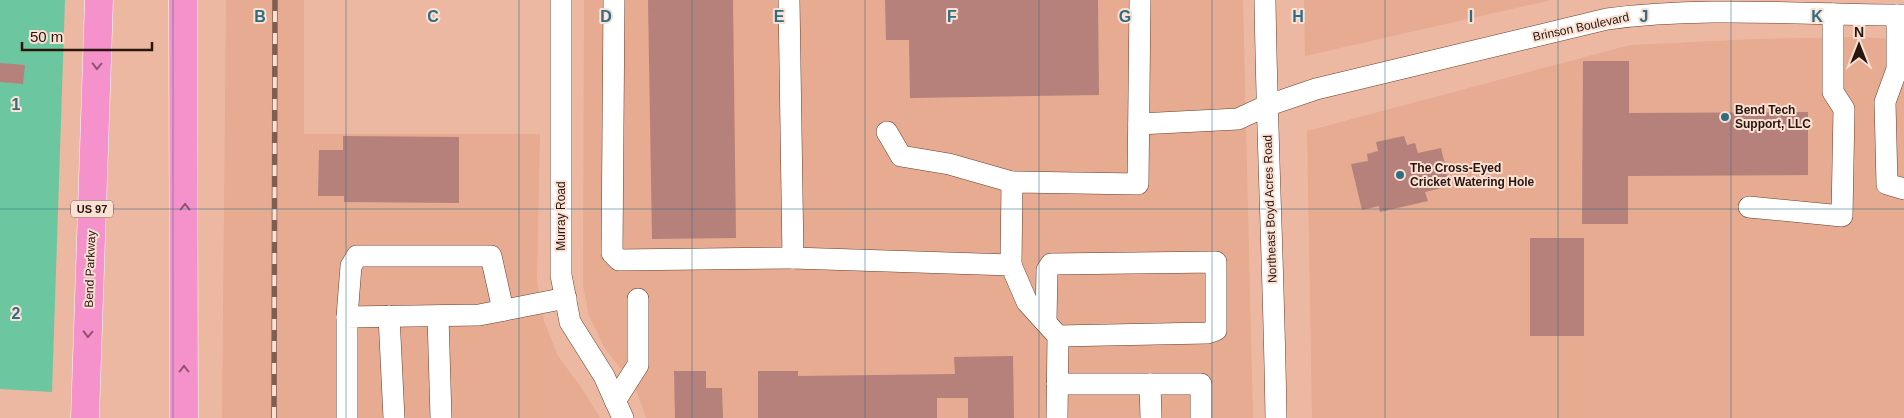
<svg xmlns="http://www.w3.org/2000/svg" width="1904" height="418" viewBox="0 0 1904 418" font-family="Helvetica,sans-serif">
	<rect width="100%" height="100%" fill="#edb8a1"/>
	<g fill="#e6ab91">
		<path d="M226 0H304V134H540L537 280 544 321 558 356 583 390 600 418H222Z"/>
		<path d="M584 0H1243L1253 418H646L635 387 604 347 589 316 583 286Z"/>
		<path d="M1304 0H1551L1305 56Z"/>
		<path d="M1862 37 1904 40V418H1312L1307 131 1630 45 1757 39Z"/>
	</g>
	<path fill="#6cc7a1" d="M0 0H65L52 392 0 389Z"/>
	<g fill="#b6807b">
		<path d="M648 0H733L736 238 652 239Z"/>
		<path d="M885 0H1098L1099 95 910 98 909 40H886Z"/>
		<path d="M1583 61H1629V113L1808 112V175L1628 176V224H1582Z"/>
		<path d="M0 63 25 65 23 84 0 82Z"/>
		<path d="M343 136 459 137V203L344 202V196H318L319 150H343Z"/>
		<path d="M1404 136 1407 145 1415 143 1418 153 1441 148 1450 186 1425 192 1428 201 1380 212 1379 206 1362 210 1351 164 1368 161 1367 154 1378 151 1376 142Z"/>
		<rect x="1530" y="238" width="54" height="98"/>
		<path d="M1013 356 1014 418H968V398H937V418H758V371H798V376L955 374 954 357Z"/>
		<path d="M674 371H706V388H722L723 418H675Z"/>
	</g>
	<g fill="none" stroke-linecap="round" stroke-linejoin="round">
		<g stroke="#683d29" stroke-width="22">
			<g id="minor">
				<path d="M561 0V275L570 322 604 376 623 418"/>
				<path d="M614 0 612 253 619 260 793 258"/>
				<path d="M789 0 793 258 1011 265 1027 302 1058 336 1057 418"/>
				<path d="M1265 0C1267 139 1274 279 1276 418"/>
				<path d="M1897 15V69L1885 102 1887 184 1904 189"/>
				<path d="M1139 124 1238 119 1266 106 1316 89 1607 19C1706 6 1805 15 1904 15"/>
				<path d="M887 132 901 156 949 164 1012 182"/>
				<path d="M1749 207 1842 216 1844 109 1833 92V14"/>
				<path d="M1011 265 1012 182 1138 184 1140 0"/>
				<path d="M389 316 394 418"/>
				<path d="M438 316 441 418"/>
				<path d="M347 317 351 266 357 256H491L503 310"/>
				<path d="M1046 322 1047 270 1051 264 1216 262V330L1207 333 1058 336"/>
				<path d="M1057 384H1201V418"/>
				<path d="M1150 384 1151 418"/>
				<path d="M615 401 638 365V299"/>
				<path d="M347 418V317L479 315 566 298"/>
			</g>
		</g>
		<g stroke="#fff" stroke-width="29">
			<g id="highway">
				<path d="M183 0 184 418"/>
				<path d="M85 418 99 0"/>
			</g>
		</g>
		<use href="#minor" stroke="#fff" stroke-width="21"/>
		<use href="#highway" stroke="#f592cc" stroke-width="28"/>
		<g stroke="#805e4f" stroke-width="5.5">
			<path id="rail" d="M274 418 275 0"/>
		</g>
		<use href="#rail" stroke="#fbe0d4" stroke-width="4" stroke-dasharray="11" stroke-linecap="butt"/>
	</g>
	<defs><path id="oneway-chevron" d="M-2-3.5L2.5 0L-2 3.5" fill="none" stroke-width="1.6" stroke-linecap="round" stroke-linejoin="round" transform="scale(1.25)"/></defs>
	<g stroke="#8f546d">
		<use href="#oneway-chevron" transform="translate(97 66) rotate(92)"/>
		<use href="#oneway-chevron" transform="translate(185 207) rotate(-90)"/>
		<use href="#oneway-chevron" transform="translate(88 334) rotate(92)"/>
		<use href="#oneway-chevron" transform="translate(184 369) rotate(-90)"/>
	</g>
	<path fill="none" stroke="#2f6d83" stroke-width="1" stroke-opacity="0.55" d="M173 0V418M346 0V418M519 0V418M692 0V418M865 0V418M1039 0V418M1212 0V418M1385 0V418M1558 0V418M1731 0V418M0 209H1904"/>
	<g fill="#2f6d83" stroke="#fbe0d4" stroke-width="2">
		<circle cx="1725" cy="117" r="5"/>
		<circle cx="1400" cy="175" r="5"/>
	</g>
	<g text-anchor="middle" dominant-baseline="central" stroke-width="4" stroke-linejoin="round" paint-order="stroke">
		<rect fill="#fbe0d4" stroke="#685349" stroke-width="1" x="71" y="200.5" width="42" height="17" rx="4"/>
		<g font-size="11" font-weight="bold" fill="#29160e">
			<text x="92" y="209">US 97</text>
		</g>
		<g font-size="12" fill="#29160e" stroke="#fbe0d4">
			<text transform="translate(1581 27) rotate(-12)">Brinson Boulevard</text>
			<text transform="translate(1270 209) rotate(-92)">Northeast Boyd Acres Road</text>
			<text transform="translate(561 216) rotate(-90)">Murray Road</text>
			<text transform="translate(90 269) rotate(-88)">Bend Parkway</text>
		</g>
		<g font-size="12" font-weight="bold" fill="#29160e" stroke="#fbe0d4" text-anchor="start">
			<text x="1735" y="110">Bend Tech<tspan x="1735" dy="14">Support, LLC</tspan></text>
			<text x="1410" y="168">The Cross-Eyed<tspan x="1410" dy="14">Cricket Watering Hole</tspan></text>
		</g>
	</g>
	<g font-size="16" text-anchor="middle" font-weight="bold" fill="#2f6d83" stroke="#fbe0d4" stroke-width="4" stroke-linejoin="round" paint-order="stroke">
		<text x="260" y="22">B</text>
		<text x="433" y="22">C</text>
		<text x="606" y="22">D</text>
		<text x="779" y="22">E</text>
		<text x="952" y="22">F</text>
		<text x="1125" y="22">G</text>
		<text x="1298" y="22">H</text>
		<text x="1471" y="22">I</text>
		<text x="1644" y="22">J</text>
		<text x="1817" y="22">K</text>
		<text x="16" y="110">1</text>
		<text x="16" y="319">2</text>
	</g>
	<g transform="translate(1859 45)" stroke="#fbe0d4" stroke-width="4" paint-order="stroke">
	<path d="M0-4L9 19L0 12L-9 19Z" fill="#29160e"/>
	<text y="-8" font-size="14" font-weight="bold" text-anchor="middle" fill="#29160e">N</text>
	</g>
	<path d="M22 42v8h130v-8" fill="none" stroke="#29160e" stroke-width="2.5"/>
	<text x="30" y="42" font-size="15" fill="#29160e" stroke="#fbe0d4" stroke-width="4" paint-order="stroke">50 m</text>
</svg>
